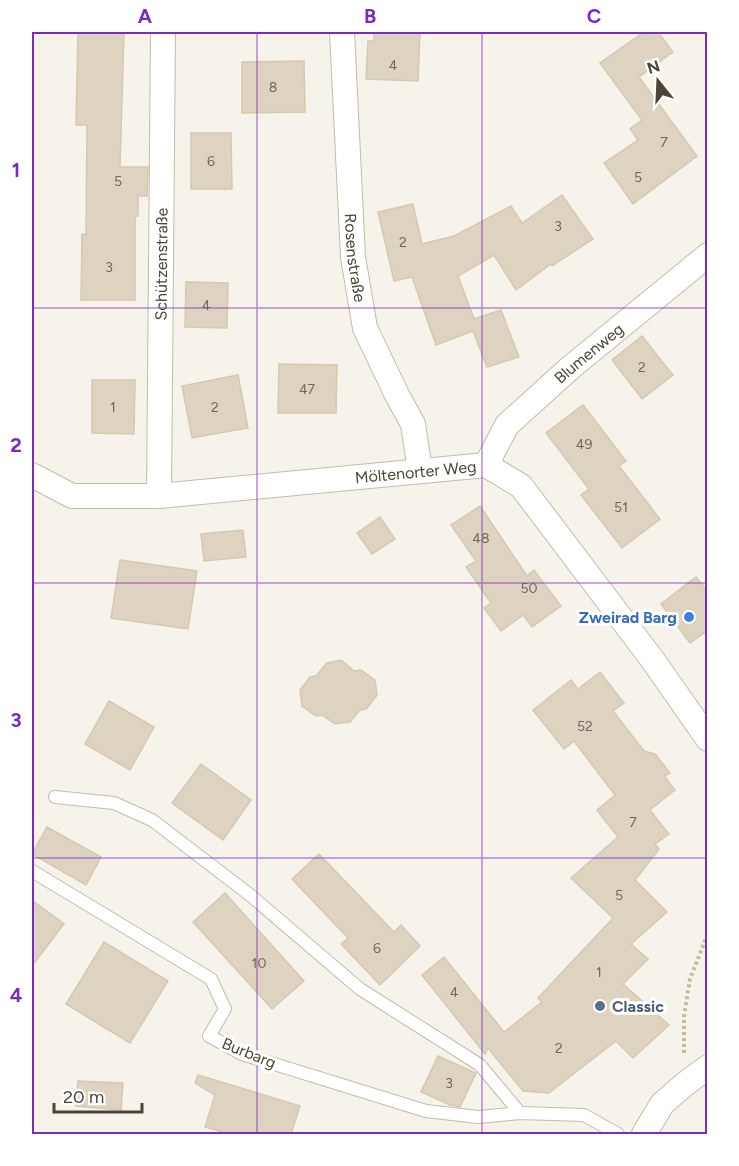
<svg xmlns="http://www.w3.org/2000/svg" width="739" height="1166" viewBox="0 0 739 1166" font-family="Figtree,sans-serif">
	<rect width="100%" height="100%" fill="#f6f3ea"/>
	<g fill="#ddd3c0" stroke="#d5c9b0" stroke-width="1.5">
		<path d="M78 32H124L120 167H148L147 196H138V216H135V300H81L82 234H86L87 125H76Z"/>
		<path d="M374 32H420L418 81 366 79 368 41H374Z"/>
		<path d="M644 32H658L673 52 639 77 697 156 633 204 604 163 638 140 630 129 642 120 600 63Z"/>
		<path d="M304 61 305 112 242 113V62Z"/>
		<path d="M191 133H231L232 189H191Z"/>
		<path d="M562 195 593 239 552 266 551 264 516 290 494 255 458 276 474 319 501 310 519 357 487 367 473 331 436 345 412 277 394 281 378 212 413 204 422 244 454 236 511 206 522 223Z"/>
		<path d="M186 282 228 283 227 328 185 327Z"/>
		<path d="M642 336 673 375 642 399 612 360Z"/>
		<path d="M279 364 337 365 336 413H278Z"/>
		<path d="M238 375 248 428 192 438 182 386Z"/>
		<path d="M92 380H135L134 434 92 433Z"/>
		<path d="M583 405 626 461 619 466 660 519 622 548 581 495 589 489 546 433Z"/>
		<path d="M480 506 527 576 534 570 561 606 532 627 523 615 501 631 484 608 491 603 466 567 476 561 451 525Z"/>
		<path d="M380 517 395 539 372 554 357 533Z"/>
		<path d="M243 530 246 557 204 561 201 534Z"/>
		<path d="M120 560 197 571 188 629 111 618Z"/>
		<path d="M696 577 708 592V630L690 643 661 604Z"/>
		<path d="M341 660 354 671 361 670 375 680 377 695 366 709 360 710 350 722 335 724 322 715 316 716 302 706 300 690 310 677 316 676 327 663Z"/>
		<path d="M600 672 624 703 613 711 644 751 655 754 670 773 664 776 675 790 650 810 669 834 655 844 659 849 635 880 667 912 631 944 648 959 623 984 669 1025 633 1058 616 1041 549 1093 523 1091 488 1048 485 1054 422 975 444 957 504 1032 542 1002 538 998 613 918 571 878 618 837 597 810 615 795 574 741 564 749 533 710 571 680 578 689Z"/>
		<path d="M109 701 154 727 130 770 85 744Z"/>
		<path d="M201 764 251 800 223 840 172 803Z"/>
		<path d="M47 827 101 857 86 885 32 854Z"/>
		<path d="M319 854 394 932 401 925 420 946 380 985 341 944 348 938 292 879Z"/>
		<path d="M225 893 304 981 272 1009 193 922Z"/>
		<path d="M32 900 64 924 32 966Z"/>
		<path d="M104 942 168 981 130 1043 66 1004Z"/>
		<path d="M438 1056 476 1073 460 1107 450 1105 421 1092Z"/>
		<path d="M198 1075 300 1106 291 1134H230L205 1127 215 1095 195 1083Z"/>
		<path d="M78 1081 123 1083 121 1110 76 1106Z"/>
	</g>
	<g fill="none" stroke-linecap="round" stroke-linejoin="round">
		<g stroke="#c3bcab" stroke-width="14">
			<g id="lane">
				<path d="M55 797 114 803 152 820 250 895 360 989 480 1065 520 1113"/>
				<path d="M32 871 211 979 225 1009 209 1036 242 1054 426 1111 478 1117 520 1113 584 1115 618 1134"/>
			</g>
		</g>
		<g stroke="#c3bcab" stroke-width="26">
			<g id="street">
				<path id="s1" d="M342 32 353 257 365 328 398 397 413 424 420 471"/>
				<path id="s2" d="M486 465 507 425 570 368 708 255"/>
				<path id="s3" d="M32 475 72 496H159L486 465 521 486 652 659 708 739"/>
				<path id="s4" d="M159 496 163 32"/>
				<path d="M644 1134 662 1104 685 1084 708 1067"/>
			</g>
		</g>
		<path stroke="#c7ba9a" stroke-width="4" stroke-dasharray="3 3" stroke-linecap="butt" d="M684 1053V1016L690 979 708 933"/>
		<use href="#lane" stroke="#fff" stroke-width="12"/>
		<use href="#street" stroke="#fff" stroke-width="24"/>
	</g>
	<path fill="none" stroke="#7b2cbf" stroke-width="1.5" stroke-opacity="0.55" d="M257 32V1134M482 32V1134M32 308H708M32 583H708M32 858H708"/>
	<circle fill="#3f7fe0" stroke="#fff" stroke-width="2" cx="689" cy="617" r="6"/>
	<circle fill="#5c6f8a" stroke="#fff" stroke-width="2" cx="600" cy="1006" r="6"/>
	<g text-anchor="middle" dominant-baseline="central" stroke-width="6" stroke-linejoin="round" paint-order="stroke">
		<g font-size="14" fill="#706858">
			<text x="393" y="65">4</text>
			<text x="273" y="87">8</text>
			<text x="664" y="142">7</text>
			<text x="211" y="161">6</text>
			<text x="638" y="177">5</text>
			<text x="118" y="181">5</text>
			<text x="558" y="226">3</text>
			<text x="403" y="242">2</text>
			<text x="109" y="267">3</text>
			<text x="206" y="305">4</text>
			<text x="642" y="367">2</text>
			<text x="307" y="389">47</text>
			<text x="113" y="407">1</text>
			<text x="215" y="407">2</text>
			<text x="584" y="444">49</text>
			<text x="621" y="507">51</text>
			<text x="481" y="538">48</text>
			<text x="529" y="588">50</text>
			<text x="585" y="726">52</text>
			<text x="633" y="822">7</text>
			<text x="619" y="895">5</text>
			<text x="377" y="948">6</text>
			<text x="259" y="963">10</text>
			<text x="599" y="972">1</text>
			<text x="454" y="992">4</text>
			<text x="559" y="1048">2</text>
			<text x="449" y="1083">3</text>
		</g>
		<g font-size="16" fill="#4c4536" stroke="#fff">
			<text stroke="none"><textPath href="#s1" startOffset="226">Rosenstraße</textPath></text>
			<text stroke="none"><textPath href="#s4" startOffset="232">Schützenstraße</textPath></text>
			<text stroke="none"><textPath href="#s2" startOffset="154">Blumenweg</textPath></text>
			<text stroke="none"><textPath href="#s3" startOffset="390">Möltenorter Weg</textPath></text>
			<text transform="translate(249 1053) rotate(22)">Burbarg</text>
		</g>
		<g font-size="16" font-weight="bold" fill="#366cbe" stroke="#fff" text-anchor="end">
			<text x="677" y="617">Zweirad Barg</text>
		</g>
		<g font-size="16" font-weight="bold" fill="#4e5e75" stroke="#fff" text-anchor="start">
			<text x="612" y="1006">Classic</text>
		</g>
	</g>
	<rect width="739" height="1166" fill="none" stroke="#ffffff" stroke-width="66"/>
	<g transform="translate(658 81) rotate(342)" stroke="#ffffff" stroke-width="4.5" paint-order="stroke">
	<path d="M0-4.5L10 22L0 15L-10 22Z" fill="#4c4536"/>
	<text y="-9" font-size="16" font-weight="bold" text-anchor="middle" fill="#4c4536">N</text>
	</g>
	<path d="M54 1103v9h88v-9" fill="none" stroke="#4c4536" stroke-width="3"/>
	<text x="63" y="1103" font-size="18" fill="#4c4536" stroke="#ffffff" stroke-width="4.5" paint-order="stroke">20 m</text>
	<rect x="33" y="33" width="673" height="1100" fill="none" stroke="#7b2cbf" stroke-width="2"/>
	<g font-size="20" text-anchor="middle" font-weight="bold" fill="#7b2cbf">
		<text x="145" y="23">A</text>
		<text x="370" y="23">B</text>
		<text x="594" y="23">C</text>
		<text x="16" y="177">1</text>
		<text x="16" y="452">2</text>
		<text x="16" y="727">3</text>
		<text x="16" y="1002">4</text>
	</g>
</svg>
